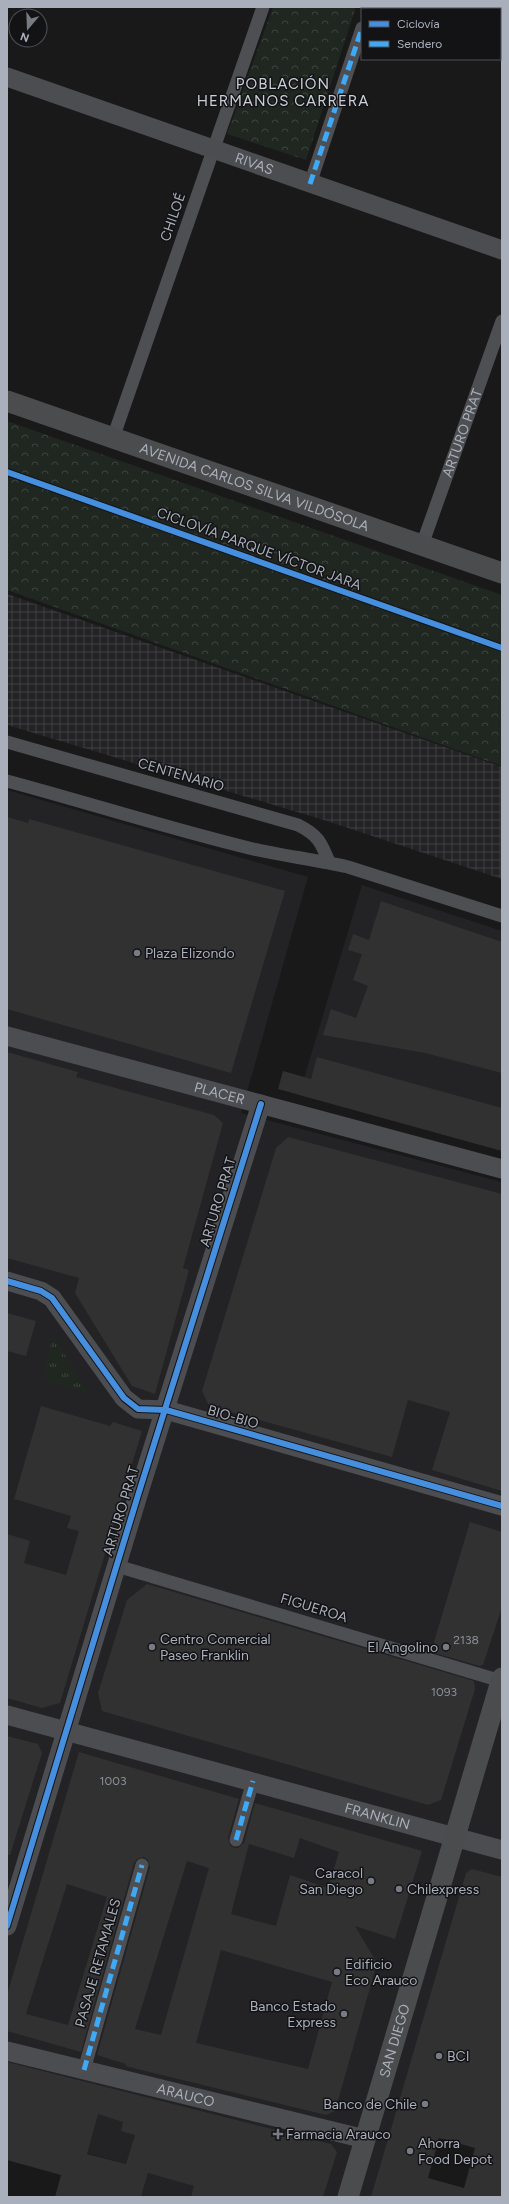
<svg xmlns="http://www.w3.org/2000/svg" width="509" height="2204" viewBox="0 0 509 2204" font-family="Figtree,sans-serif">
	<defs>
		<pattern id="industrial-grid" width="8" height="8" patternUnits="userSpaceOnUse"><rect width="8" height="8" fill="#232326"/><path d="M0 4h8M4 0v8" fill="none" stroke="#404044"/></pattern>
		<pattern id="grass-tufts" width="24" height="20" patternUnits="userSpaceOnUse"><rect width="24" height="20" fill="#1f2720"/><path d="M3 7l-1-3M5 7V3M7 7l1-3M15 17l-1-3M17 17v-4M19 17l1-3" fill="none" stroke="#3d443e"/></pattern>
		<pattern id="park-crowns" width="20" height="18" patternUnits="userSpaceOnUse"><rect width="20" height="18" fill="#1f2720"/><path d="M2 6a3 3 0 1 1 6 0M12 15a3 3 0 1 1 6 0" fill="none" stroke="#3d443e"/></pattern>
	</defs>
	<rect width="100%" height="100%" fill="#19191a"/>
	<g fill="#232326">
		<path d="M7 790 308 877 241 1113 502 1182V2044L470 2035 422 2197H141L149 2170 7 2132Z"/>
		<path d="M362 885 502 931V1151L299 1095Z"/>
	</g>
	<path fill="url(#industrial-grid)" d="M7 594 502 767V879L327 821 7 725Z"/>
	<path fill="url(#grass-tufts)" d="M53 1335 88 1393 43 1380Z"/>
	<g fill="url(#park-crowns)">
		<path d="M273 7H356L306 160 227 134Z"/>
		<path d="M7 421 502 595V766L7 590Z"/>
	</g>
	<g fill="#313132" fill-rule="evenodd">
		<path d="M7 817 28 823 29 819 285 891 231 1073 7 1009Z"/>
		<path d="M381 901 502 942V1073L425 1053 323 1035 331 1009 356 1018 368 986 353 980 362 954 348 950 353 934 369 940Z"/>
		<path d="M7 1052 78 1072 76 1077 214 1115 223 1123 183 1268 189 1270 155 1394 132 1386 75 1293 79 1278 7 1258Z"/>
		<path d="M317 1057 502 1108V1151L278 1089 283 1071 311 1079Z"/>
		<path d="M288 1137 502 1194V1491L432 1470 450 1412 408 1400 392 1457 209 1406 202 1391 276 1148Z"/>
		<path d="M7 1313 36 1321 26 1356 7 1351Z"/>
		<path d="M41 1406 110 1426 113 1422 142 1431 60 1703 42 1708 7 1698V1534L30 1541 24 1563 66 1575 79 1531 67 1528 71 1516 14 1499Z"/>
		<path d="M470 1522 502 1532V1607L483 1665 480 1666 431 1652Z"/>
		<path d="M147 1584 474 1681 475 1689 441 1800 428 1805 102 1711 98 1693 127 1600Z"/>
		<path d="M7 1736 38 1744 42 1753 10 1855H7Z"/>
		<path d="M79 1752 239 1799 228 1838 230 1845 234 1848H238L244 1843 255 1803 422 1851 395 1939 355 1926 377 1963 335 2111 326 2115 125 2066 126 2064 97 2055 150 1867 148 1860 144 1857 137 1859 134 1863 81 2052 7 2031V1995ZM300 1838 339 1852 328 1888 290 1875 276 1926 231 1914 249 1844 294 1858ZM187 1861 209 1868 161 2035 135 2029ZM67 1884 107 1897 68 2025 26 2014ZM221 1950 332 1982 308 2069 196 2043Z"/>
		<path d="M472 1869 502 1877V2197H371L464 1880 466 1873ZM439 2138 475 2148 464 2188 428 2178Z"/>
		<path d="M7 2062 331 2144 337 2152 323 2197H191L194 2186 148 2173 141 2197H55L61 2175 7 2160ZM98 2114 123 2122 121 2131 135 2135 126 2164 87 2154Z"/>
	</g>
	<g fill="none" stroke-linecap="round" stroke-linejoin="round">
		<g stroke="#4d4f53" stroke-width="13">
			<path d="M368 9 369 7"/>
			<path d="M310 184 362 28"/>
			<path d="M113 438 263 7"/>
			<path id="s1" d="M422 545 502 321"/>
			<path d="M7 742 298 825C318 835 321 842 329 862"/>
			<path d="M7 781C89 803 170 829 253 849 285 856 317 860 348 867L502 916"/>
			<path d="M117 1566 501 1681"/>
			<path d="M236 1840 253 1781"/>
			<path d="M84 2070 142 1865"/>
		</g>
		<g stroke="#4c4d51" stroke-width="19">
			<path id="s2" d="M7 77 502 250"/>
			<path id="s3" d="M7 1036 502 1169"/>
			<path d="M7 1281 41 1291 52 1298 124 1398 138 1409 166 1410 502 1506"/>
			<path id="s4" d="M7 1715 502 1850"/>
			<path d="M7 1926 139 1492 261 1104"/>
			<path id="s5" d="M7 2051 365 2139"/>
		</g>
		<g stroke="#4b4c4e" stroke-width="21">
			<path id="s6" d="M7 401 502 573"/>
			<path id="s7" d="M348 2197 502 1678"/>
		</g>
		<g stroke="#3fa9f5" stroke-width="5" stroke-dasharray="10 5" stroke-linecap="butt">
			<path d="M368 9 369 7"/>
			<path d="M310 184 362 28"/>
			<path d="M236 1840 253 1781"/>
			<path d="M84 2070 142 1865"/>
		</g>
		<g stroke="#131316" stroke-width="8">
			<g id="cycleway">
				<path d="M7 472 502 648"/>
				<path d="M7 1281 41 1291 52 1298 124 1398 138 1409 166 1410 502 1506"/>
				<path d="M7 1926 139 1492 261 1104"/>
			</g>
		</g>
		<use href="#cycleway" stroke="#468fdf" stroke-width="6"/>
	</g>
	<g fill="#777b83" stroke="#131316" stroke-width="1.5">
		<circle cx="137" cy="953" r="4"/>
		<circle cx="152" cy="1647" r="4"/>
		<circle cx="446" cy="1647" r="4"/>
		<circle cx="371" cy="1881" r="4"/>
		<circle cx="399" cy="1889" r="4"/>
		<circle cx="337" cy="1972" r="4"/>
		<circle cx="344" cy="2014" r="4"/>
		<circle cx="439" cy="2056" r="4"/>
		<circle cx="425" cy="2104" r="4"/>
		<path d="M276 2128h4v4h4v4h-4v4h-4v-4h-4v-4h4z"/>
		<circle cx="410" cy="2151" r="4"/>
	</g>
	<g text-anchor="middle" dominant-baseline="central" stroke-width="3" stroke-linejoin="round" paint-order="stroke">
		<g font-size="12" fill="#8c9099">
			<text x="466" y="1640">2138</text>
			<text x="444" y="1692">1093</text>
			<text x="113" y="1781">1003</text>
		</g>
		<g font-size="14" fill="#aab0bb" stroke="#131316">
			<text stroke="none"><textPath href="#s2" startOffset="262">RIVAS</textPath></text>
			<text transform="translate(173 217) rotate(-71)">CHILOÉ</text>
			<text stroke="none"><textPath href="#s1" startOffset="119">ARTURO PRAT</textPath></text>
			<text stroke="none"><textPath href="#s6" startOffset="262">AVENIDA CARLOS SILVA VILDÓSOLA</textPath></text>
			<text transform="translate(259 549) rotate(20)">CICLOVÍA PARQUE VÍCTOR JARA</text>
			<text transform="translate(181 775) rotate(16)">CENTENARIO</text>
			<text stroke="none"><textPath href="#s3" startOffset="220">PLACER</textPath></text>
			<text transform="translate(218 1202) rotate(-73)">ARTURO PRAT</text>
			<text transform="translate(233 1417) rotate(16)">BIO-BIO</text>
			<text transform="translate(121 1511) rotate(-73)">ARTURO PRAT</text>
			<text transform="translate(314 1608) rotate(17)">FIGUEROA</text>
			<text stroke="none"><textPath href="#s4" startOffset="384">FRANKLIN</textPath></text>
			<text transform="translate(98 1963) rotate(-74)">PASAJE RETAMALES</text>
			<text stroke="none"><textPath href="#s7" startOffset="163">SAN DIEGO</textPath></text>
			<text stroke="none"><textPath href="#s5" startOffset="184">ARAUCO</textPath></text>
		</g>
		<g font-size="14" fill="#aab0bb" stroke="#131316" text-anchor="start">
			<text x="145" y="953">Plaza Elizondo</text>
			<text x="160" y="1639">Centro Comercial<tspan x="160" dy="16">Paseo Franklin</tspan></text>
			<text x="438" y="1647" text-anchor="end">El Angolino</text>
			<text x="363" y="1873" text-anchor="end">Caracol<tspan x="363" dy="16">San Diego</tspan></text>
			<text x="407" y="1889">Chilexpress</text>
			<text x="345" y="1964">Edificio<tspan x="345" dy="16">Eco Arauco</tspan></text>
			<text x="336" y="2006" text-anchor="end">Banco Estado<tspan x="336" dy="16">Express</tspan></text>
			<text x="447" y="2056">BCI</text>
			<text x="417" y="2104" text-anchor="end">Banco de Chile</text>
			<text x="286" y="2134">Farmacia Arauco</text>
			<text x="418" y="2143">Ahorra<tspan x="418" dy="16">Food Depot</tspan></text>
		</g>
		<g font-size="15" letter-spacing="1" fill="#cbcfd7" stroke="#131316">
			<text x="283" y="84">POBLACIÓN<tspan x="283" dy="17">HERMANOS CARRERA</tspan></text>
		</g>
	</g>
	<rect width="509" height="2204" fill="none" stroke="#aab0bb" stroke-width="16"/>
	<rect x="361" y="8" width="140" height="52" fill="#131316" stroke="#4f5258"/>
	<rect x="369" y="21" width="20" height="6" fill="#468fdf" stroke="#4f5258"/>
	<text x="397" y="28" font-size="12" fill="#aab0bb">Ciclovía</text>
	<rect x="369" y="41" width="20" height="6" fill="#3fa9f5" stroke="#4f5258"/>
	<text x="397" y="48" font-size="12" fill="#aab0bb">Sendero</text>
	<g transform="translate(28 28) rotate(199)"><circle r="19" fill="#131316" stroke="#4f5258"/>
	<path d="M0-3L7 15L0 10L-7 15Z" fill="#777b83"/>
	<text y="-6" font-size="11" font-weight="bold" text-anchor="middle" fill="#aab0bb">N</text>
	</g>
</svg>
